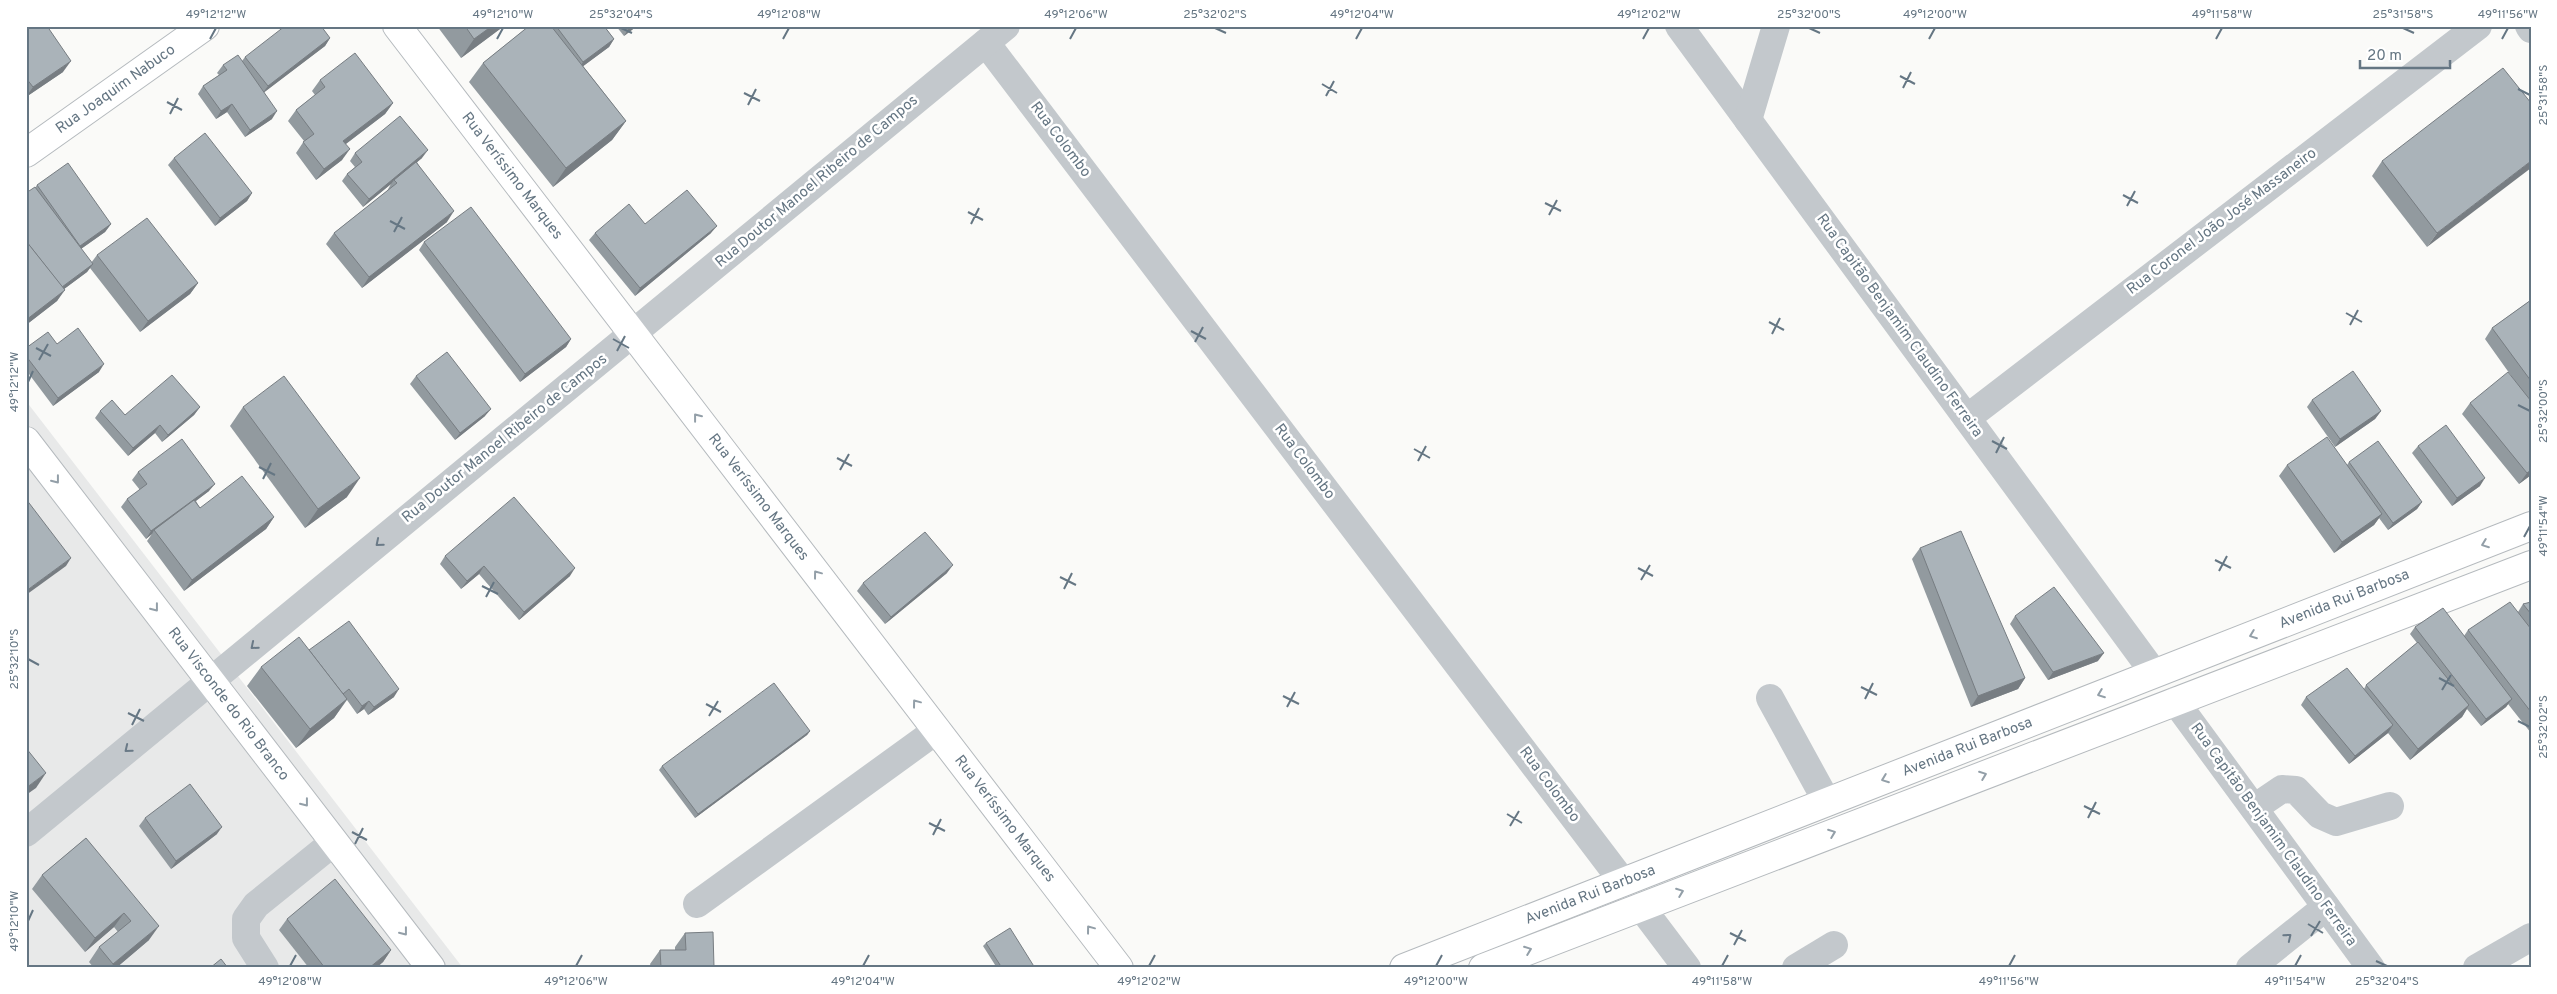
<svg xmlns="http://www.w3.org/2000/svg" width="2557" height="994" viewBox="0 0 2557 994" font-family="Overpass,sans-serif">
	<rect width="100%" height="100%" fill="#fafaf8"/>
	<path fill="#e8e9e9" d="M26 401 463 968H26Z"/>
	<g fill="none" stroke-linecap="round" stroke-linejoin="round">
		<g stroke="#b5babe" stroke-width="30">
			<g id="major">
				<path id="s1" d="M397 26 1119 968"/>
				<path id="s2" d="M26 153 205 26"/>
				<path id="s3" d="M26 441 431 968"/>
				<path id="s4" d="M1404 968 2531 526"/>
				<path d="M1483 968 2531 565"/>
			</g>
		</g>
		<g stroke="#c3c8cc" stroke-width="28">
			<path d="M1679 26 2154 673"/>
			<path d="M2529 26 2531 29"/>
			<path d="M986 43 1623 882"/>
			<path d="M1748 120 1776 26"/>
			<path d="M1967 418 2478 26"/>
			<path d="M1770 698 1827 802"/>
			<path d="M2175 701 2371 968"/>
			<path d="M2254 808 2282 789 2296 790 2320 815 2336 822 2390 806"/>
			<path d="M26 833 1006 26"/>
			<path d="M697 904 937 730"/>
			<path d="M1641 907 1687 968"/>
			<path d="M265 968 246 938V919L256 905 334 842"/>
			<path d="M1796 968 1834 945"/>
			<path d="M2250 968 2326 907"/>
			<path d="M2477 968 2531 937"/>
		</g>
		<use href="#major" stroke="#fff" stroke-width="28"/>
	</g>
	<g fill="#929a9f">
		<path d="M26 26 63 72 26 97Z"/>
		<path d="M437 26H504L461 58Z"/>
		<path d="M529 26H604L614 39 609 47 583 66 626 121 612 140 553 187 469 82 483 63Z"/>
		<path d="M616 26H637L624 36Z"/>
		<path d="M330 38 325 46 264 92 272 119 245 137 227 112 216 119 198 94 203 86 219 75 217 73 223 65 242 61 245 57Z"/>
		<path d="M320 80 393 103 385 114 346 144 342 160 316 180 296 153 304 141 288 121 296 110 315 95 312 91Z"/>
		<path d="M2531 103 2427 247 2372 176 2382 161Z"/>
		<path d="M355 153 422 158 417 162 447 222 362 288 326 244 334 233 387 191 391 184 363 207 342 181 347 174 355 167 350 161Z"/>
		<path d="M174 158 252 193 247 201 215 226 168 165Z"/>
		<path d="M37 185 111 224 105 232 81 249 91 263 97 255 198 283 190 294 140 332 90 268 87 272 64 289 57 301 26 325V193L35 188Z"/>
		<path d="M645 224 711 233 635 296 589 240 595 233Z"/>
		<path d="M424 242 571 339 566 347 520 382 419 250Z"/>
		<path d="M2531 300V475L2519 484 2462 414 2470 403 2517 384 2485 339 2492 328Z"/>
		<path d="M57 344 99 372 53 406 26 370V348Z"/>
		<path d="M416 376 485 416 455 440 410 384Z"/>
		<path d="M2312 400 2381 411 2375 419 2335 447 2307 407Z"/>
		<path d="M200 407 194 415 162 442 155 433 128 456 95 418 100 411 125 415Z"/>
		<path d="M243 407 347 497 305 528 230 426Z"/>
		<path d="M2418 446 2480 486 2452 506 2412 453Z"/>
		<path d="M2349 462 2422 502 2417 509 2388 530 2379 518 2374 525 2334 553 2279 476 2287 465H2347Z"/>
		<path d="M138 472 209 491 196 501 200 508 274 517 266 529 184 591 147 541 152 534 146 539 121 507 127 499 140 490 132 480Z"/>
		<path d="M1920 548 2025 678 2018 689 1971 707 1912 559Z"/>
		<path d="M445 556 570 576 519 620 479 574 461 589 440 564Z"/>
		<path d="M947 573 885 624 857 591 863 583Z"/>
		<path d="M2531 602V733L2508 704 2506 707 2481 726 2467 709 2462 717 2410 760 2388 733 2349 764 2301 705 2306 697 2364 689 2366 685 2417 643 2410 634 2415 627 2464 636 2468 630 2518 612 2523 604Z"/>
		<path d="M2015 616 2098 661 2048 680 2010 624Z"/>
		<path d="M309 650 394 697 368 715 364 709 357 714 347 700 334 718 296 748 247 686 261 667Z"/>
		<path d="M810 731 807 735 695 818 659 770 662 766Z"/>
		<path d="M145 818 217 834 171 869 139 826Z"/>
		<path d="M86 838 149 940 116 968H94L89 962 99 947 118 932 114 927 85 952 32 889 42 875Z"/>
		<path d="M287 919 391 950 383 962 376 968H309L279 930Z"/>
		<path d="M685 933 714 967V968H635L651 967 650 964 660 950H675V947Z"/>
		<path d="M986 943 1035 968H997L983 946Z"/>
	</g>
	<g fill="#777d82">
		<path d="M492 26H504L461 58 474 39Z"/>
		<path d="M632 26H637L624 36 629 28Z"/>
		<path d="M330 38 325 46 262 94 268 86Z"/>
		<path d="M614 39 609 47 578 70 583 62Z"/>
		<path d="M71 61 63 72 26 97 33 87Z"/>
		<path d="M393 103 385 114 335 152 343 141Z"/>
		<path d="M232 104 227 112 216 119 221 111Z"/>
		<path d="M277 111 272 119 245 137 250 130Z"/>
		<path d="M626 121 612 140 553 187 566 168Z"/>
		<path d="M350 149 342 160 316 180 324 169Z"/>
		<path d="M428 150 422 158 395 181 394 180 391 184 363 207 369 199Z"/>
		<path d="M2531 161V168L2427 247 2437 233Z"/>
		<path d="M252 193 247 201 215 226 220 218Z"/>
		<path d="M454 211 447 222 362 288 369 277Z"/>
		<path d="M111 224 105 232 75 253 80 246Z"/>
		<path d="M717 226 711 233 635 296 640 288Z"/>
		<path d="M93 264 87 272 56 295 61 288Z"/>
		<path d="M198 283 190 294 140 332 148 321Z"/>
		<path d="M65 290 57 301 26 325V320Z"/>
		<path d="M571 339 566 347 520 382 525 374Z"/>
		<path d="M104 364 99 372 53 406 58 398Z"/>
		<path d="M200 407 194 415 162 442 168 435Z"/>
		<path d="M491 409 485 416 455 440 460 433Z"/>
		<path d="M2381 411 2375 419 2335 447 2340 439Z"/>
		<path d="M160 425 155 433 128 456 133 448Z"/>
		<path d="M2531 470V475L2519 484 2527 473Z"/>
		<path d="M360 478 347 497 305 528 318 509Z"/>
		<path d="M2485 478 2480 486 2452 506 2457 498Z"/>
		<path d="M215 484 209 491 155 531 154 530 152 534 146 539 151 531Z"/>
		<path d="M2422 502 2417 509 2388 530 2393 523Z"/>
		<path d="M2382 514 2374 525 2334 553 2342 542Z"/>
		<path d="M274 517 266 529 184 591 192 580Z"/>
		<path d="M71 558 66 566 26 595V591Z"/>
		<path d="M953 565 947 573 885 624 891 617Z"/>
		<path d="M484 566 479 574 461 589 467 581Z"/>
		<path d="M575 568 570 576 519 620 524 612Z"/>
		<path d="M2104 653 2098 661 2048 680 2053 672Z"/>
		<path d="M2025 678 2018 689 1971 707 1978 696Z"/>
		<path d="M399 689 394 697 368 715 374 707Z"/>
		<path d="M347 699 334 718 296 748 310 729Z"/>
		<path d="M2512 699 2506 707 2481 726 2486 719Z"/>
		<path d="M369 701 364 709 357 714 362 706Z"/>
		<path d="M2469 705 2462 717 2410 760 2418 749Z"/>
		<path d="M2393 725 2388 733 2349 764 2355 756Z"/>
		<path d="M810 731 807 735 695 818 698 814Z"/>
		<path d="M46 773 36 788 26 795V788Z"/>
		<path d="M222 827 217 834 171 869 176 861Z"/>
		<path d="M124 913 114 927 85 952 95 938Z"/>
		<path d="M159 926 149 940 116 968H110L113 964Z"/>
		<path d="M391 950 383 962 376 968H369Z"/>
	</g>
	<g fill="#aab3b9" stroke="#777d82">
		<path d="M26 26H47L71 61 33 87 26 78Z"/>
		<path d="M285 26H321L330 38 268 86 245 57Z"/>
		<path d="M465 26H492L474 39Z"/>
		<path d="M529 26H551L626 121 566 168 483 63Z"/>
		<path d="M556 26H604L614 39 583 62Z"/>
		<path d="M355 53 393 103 343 141 350 149 324 169 303 142 314 134 296 110 325 87 320 80Z"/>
		<path d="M238 55 277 111 250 130 232 104 221 111 203 86 227 70 223 65Z"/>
		<path d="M2503 68 2531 103V161L2437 233 2382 161Z"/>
		<path d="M400 116 428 150 369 199 347 174 362 162 355 153Z"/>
		<path d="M205 133 252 193 220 218 174 158Z"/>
		<path d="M416 162 454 211 369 277 334 233 397 183 394 180Z"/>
		<path d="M68 163 111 224 80 246 37 185Z"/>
		<path d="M35 187 93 264 62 287 26 241V193Z"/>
		<path d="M687 190 717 226 640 288 595 233 629 204 645 224Z"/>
		<path d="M471 207 571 339 525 374 424 242Z"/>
		<path d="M147 218 198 283 148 321 97 255Z"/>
		<path d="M26 241 65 290 26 320Z"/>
		<path d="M2531 300V381L2492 328Z"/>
		<path d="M78 328 104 364 58 398 26 356V348L48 332 57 344Z"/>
		<path d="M447 352 491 409 460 433 416 376Z"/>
		<path d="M2353 371 2381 411 2340 439 2312 400Z"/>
		<path d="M2508 372 2531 401V470L2527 473 2470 403Z"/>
		<path d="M172 375 200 407 168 435 160 425 133 448 100 411 112 400 125 415Z"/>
		<path d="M284 376 360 478 318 509 243 407Z"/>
		<path d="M2446 425 2485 478 2457 498 2418 446Z"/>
		<path d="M2327 437 2382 514 2342 542 2287 465Z"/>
		<path d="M182 439 215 484 151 531 127 499 147 484 138 472Z"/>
		<path d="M2378 441 2422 502 2393 523 2349 462Z"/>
		<path d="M242 476 274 517 192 580 154 530 194 500 200 508Z"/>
		<path d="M514 497 575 568 524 612 484 566 467 581 445 556Z"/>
		<path d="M26 499 71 558 26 591Z"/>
		<path d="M1961 531 2025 678 1978 696 1920 548Z"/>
		<path d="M925 532 953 565 891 617 863 583Z"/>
		<path d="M2054 587 2104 653 2053 672 2015 616Z"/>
		<path d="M2510 602 2531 629V712L2468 630Z"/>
		<path d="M2531 602V614L2523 604Z"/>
		<path d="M2443 608 2512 699 2486 719 2415 627Z"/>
		<path d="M349 621 399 689 374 707 369 701 362 706 349 689 343 694 309 650Z"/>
		<path d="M299 637 347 699 310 729 261 667Z"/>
		<path d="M2418 642 2469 705 2418 749 2366 685Z"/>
		<path d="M2347 668 2393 725 2355 756 2306 697Z"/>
		<path d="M774 683 810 731 698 814 662 766Z"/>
		<path d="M26 748 46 773 26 788Z"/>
		<path d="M190 784 222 827 176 861 145 818Z"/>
		<path d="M86 838 159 926 113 964 99 947 131 921 124 913 95 938 42 875Z"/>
		<path d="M335 879 391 950 369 968H325L287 919Z"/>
		<path d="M1010 928 1035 968H1002L986 943Z"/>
		<path d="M713 932 714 967 635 968 661 967 660 950H686L685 933Z"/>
		<path d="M221 959 228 968H210Z"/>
	</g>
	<defs><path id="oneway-chevron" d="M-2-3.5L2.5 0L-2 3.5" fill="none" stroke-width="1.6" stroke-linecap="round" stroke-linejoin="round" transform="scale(1.25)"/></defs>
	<g stroke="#939fa8">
		<use href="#oneway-chevron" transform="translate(697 417) rotate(-128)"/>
		<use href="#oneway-chevron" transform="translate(56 480) rotate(52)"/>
		<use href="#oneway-chevron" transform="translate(2485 544) rotate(159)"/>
		<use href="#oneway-chevron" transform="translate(817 574) rotate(-127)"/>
		<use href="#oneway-chevron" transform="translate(155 608) rotate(52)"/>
		<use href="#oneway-chevron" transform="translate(2253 635) rotate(159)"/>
		<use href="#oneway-chevron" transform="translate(2101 694) rotate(159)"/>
		<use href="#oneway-chevron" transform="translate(916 703) rotate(-127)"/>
		<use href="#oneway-chevron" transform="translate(1983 775) rotate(-21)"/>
		<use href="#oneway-chevron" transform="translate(1885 779) rotate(159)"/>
		<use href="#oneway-chevron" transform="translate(305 803) rotate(52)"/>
		<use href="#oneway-chevron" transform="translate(1832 833) rotate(-21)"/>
		<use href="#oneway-chevron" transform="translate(1680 892) rotate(-21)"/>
		<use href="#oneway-chevron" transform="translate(1090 929) rotate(-127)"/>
		<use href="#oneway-chevron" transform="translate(404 932) rotate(52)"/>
		<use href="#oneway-chevron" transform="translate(1528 950) rotate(-21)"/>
	</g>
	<g stroke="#6a7a87">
		<use href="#oneway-chevron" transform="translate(379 543) rotate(140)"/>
		<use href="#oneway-chevron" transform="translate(254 646) rotate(140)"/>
		<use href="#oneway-chevron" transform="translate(128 749) rotate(141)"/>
		<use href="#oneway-chevron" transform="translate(2288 937) rotate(-39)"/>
	</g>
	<path fill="none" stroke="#657683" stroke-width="2" d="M621 28 632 33M1215 28 1226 33M1809 28 1820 33M2403 28 2414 33M210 39 216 28M497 39 503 28M783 39 789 28M1070 39 1076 28M1356 39 1362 28M1643 39 1649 28M1929 39 1935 28M2216 39 2222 28M2502 39 2508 28M1900 76 1915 84M1322 84 1337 93M1903 88 1911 72M2518 89 2530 95M744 93 760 101M1326 96 1334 81M167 102 182 110M748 105 756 89M170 114 178 98M2123 195 2138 203M1545 203 1561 211M2127 206 2135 191M968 212 983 220M1549 215 1557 200M390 221 405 229M971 224 979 208M394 232 402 217M2346 313 2362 322M1769 322 1784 330M2350 325 2358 310M1191 331 1206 339M1772 334 1780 318M613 339 629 348M1195 342 1203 327M36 348 51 356M617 351 625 336M39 360 48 344M28 382 33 371M2518 405 2530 411M1992 441 2007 449M1414 449 1430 458M1996 453 2004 437M837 458 852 466M1418 461 1426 446M259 467 275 475M840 470 849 454M263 479 271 463M2524 537 2530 526M2215 560 2231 568M1638 568 1653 576M2219 571 2227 556M1060 577 1076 585M1641 580 1650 565M482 586 498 594M1064 589 1072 573M486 597 494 582M28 659 39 665M2439 678 2454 686M1861 687 1877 695M2442 690 2451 675M1283 696 1299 704M1865 699 1873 683M706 704 721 712M1287 707 1295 692M128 713 144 721M709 716 718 701M2518 721 2530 727M132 725 140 709M2084 806 2100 814M1507 814 1522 823M2088 818 2096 802M929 823 945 831M1510 826 1519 811M352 832 367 840M933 835 941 819M355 844 363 828M28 921 33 910M2308 924 2323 933M1730 933 1746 941M2311 936 2320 921M1734 945 1742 930M2376 961 2387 966M290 966 296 955M576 966 582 955M863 966 869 955M1149 966 1155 955M1436 966 1442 955M1722 966 1728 955M2009 966 2015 955M2295 966 2301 955"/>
	<g text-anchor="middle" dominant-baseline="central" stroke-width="5" stroke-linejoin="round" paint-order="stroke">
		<g font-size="15" fill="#657683" stroke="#fff">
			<text stroke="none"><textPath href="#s2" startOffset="110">Rua Joaquim Nabuco</textPath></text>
			<text transform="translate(1060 140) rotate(53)">Rua Colombo</text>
			<text stroke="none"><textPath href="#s1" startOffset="189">Rua Veríssimo Marques</textPath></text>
			<text transform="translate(817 182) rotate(-40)">Rua Doutor Manoel Ribeiro de Campos</text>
			<text transform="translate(2222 222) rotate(-37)">Rua Coronel João José Massaneiro</text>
			<text transform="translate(1899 326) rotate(54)">Rua Capitão Benjamim Claudino Ferreira</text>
			<text transform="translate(505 439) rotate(-39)">Rua Doutor Manoel Ribeiro de Campos</text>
			<text transform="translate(1304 462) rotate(53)">Rua Colombo</text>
			<text stroke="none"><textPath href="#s1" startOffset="594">Rua Veríssimo Marques</textPath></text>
			<text stroke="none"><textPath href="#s4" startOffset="1010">Avenida Rui Barbosa</textPath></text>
			<text stroke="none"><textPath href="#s3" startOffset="332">Rua Visconde do Rio Branco</textPath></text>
			<text stroke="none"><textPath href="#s4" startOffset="605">Avenida Rui Barbosa</textPath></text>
			<text transform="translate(1549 785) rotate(53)">Rua Colombo</text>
			<text stroke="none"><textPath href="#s1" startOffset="999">Rua Veríssimo Marques</textPath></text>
			<text transform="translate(2273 835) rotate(54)">Rua Capitão Benjamim Claudino Ferreira</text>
			<text stroke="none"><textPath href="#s4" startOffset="200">Avenida Rui Barbosa</textPath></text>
		</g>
	</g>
	<rect width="2557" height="994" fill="none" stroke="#ffffff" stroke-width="55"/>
	<path d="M2360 60v8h90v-8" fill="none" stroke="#657683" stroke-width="2.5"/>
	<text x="2367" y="60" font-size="15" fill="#657683" stroke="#ffffff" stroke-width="4" paint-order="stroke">20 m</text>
	<rect x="28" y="28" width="2502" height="938" fill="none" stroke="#657683" stroke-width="2"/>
	<g font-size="12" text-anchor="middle" fill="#657683">
		<text x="216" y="18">49°12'12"W</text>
		<text x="503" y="18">49°12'10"W</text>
		<text x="621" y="18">25°32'04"S</text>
		<text x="789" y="18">49°12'08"W</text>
		<text x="1076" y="18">49°12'06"W</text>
		<text x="1215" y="18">25°32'02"S</text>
		<text x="1362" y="18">49°12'04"W</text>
		<text x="1649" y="18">49°12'02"W</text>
		<text x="1809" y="18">25°32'00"S</text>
		<text x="1935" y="18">49°12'00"W</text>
		<text x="2222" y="18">49°11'58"W</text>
		<text x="2403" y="18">25°31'58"S</text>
		<text x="2508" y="18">49°11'56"W</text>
		<text transform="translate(2543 95) rotate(-90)" y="4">25°31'58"S</text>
		<text transform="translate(14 382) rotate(-90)" y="4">49°12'12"W</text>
		<text transform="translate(2543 411) rotate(-90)" y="4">25°32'00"S</text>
		<text transform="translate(2543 526) rotate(-90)" y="4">49°11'54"W</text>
		<text transform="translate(14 659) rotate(-90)" y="4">25°32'10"S</text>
		<text transform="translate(2543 727) rotate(-90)" y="4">25°32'02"S</text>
		<text transform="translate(14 921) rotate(-90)" y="4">49°12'10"W</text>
		<text x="290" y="985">49°12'08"W</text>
		<text x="576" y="985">49°12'06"W</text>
		<text x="863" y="985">49°12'04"W</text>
		<text x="1149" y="985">49°12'02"W</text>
		<text x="1436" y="985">49°12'00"W</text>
		<text x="1722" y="985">49°11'58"W</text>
		<text x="2009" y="985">49°11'56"W</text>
		<text x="2295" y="985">49°11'54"W</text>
		<text x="2387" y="985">25°32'04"S</text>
	</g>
</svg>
